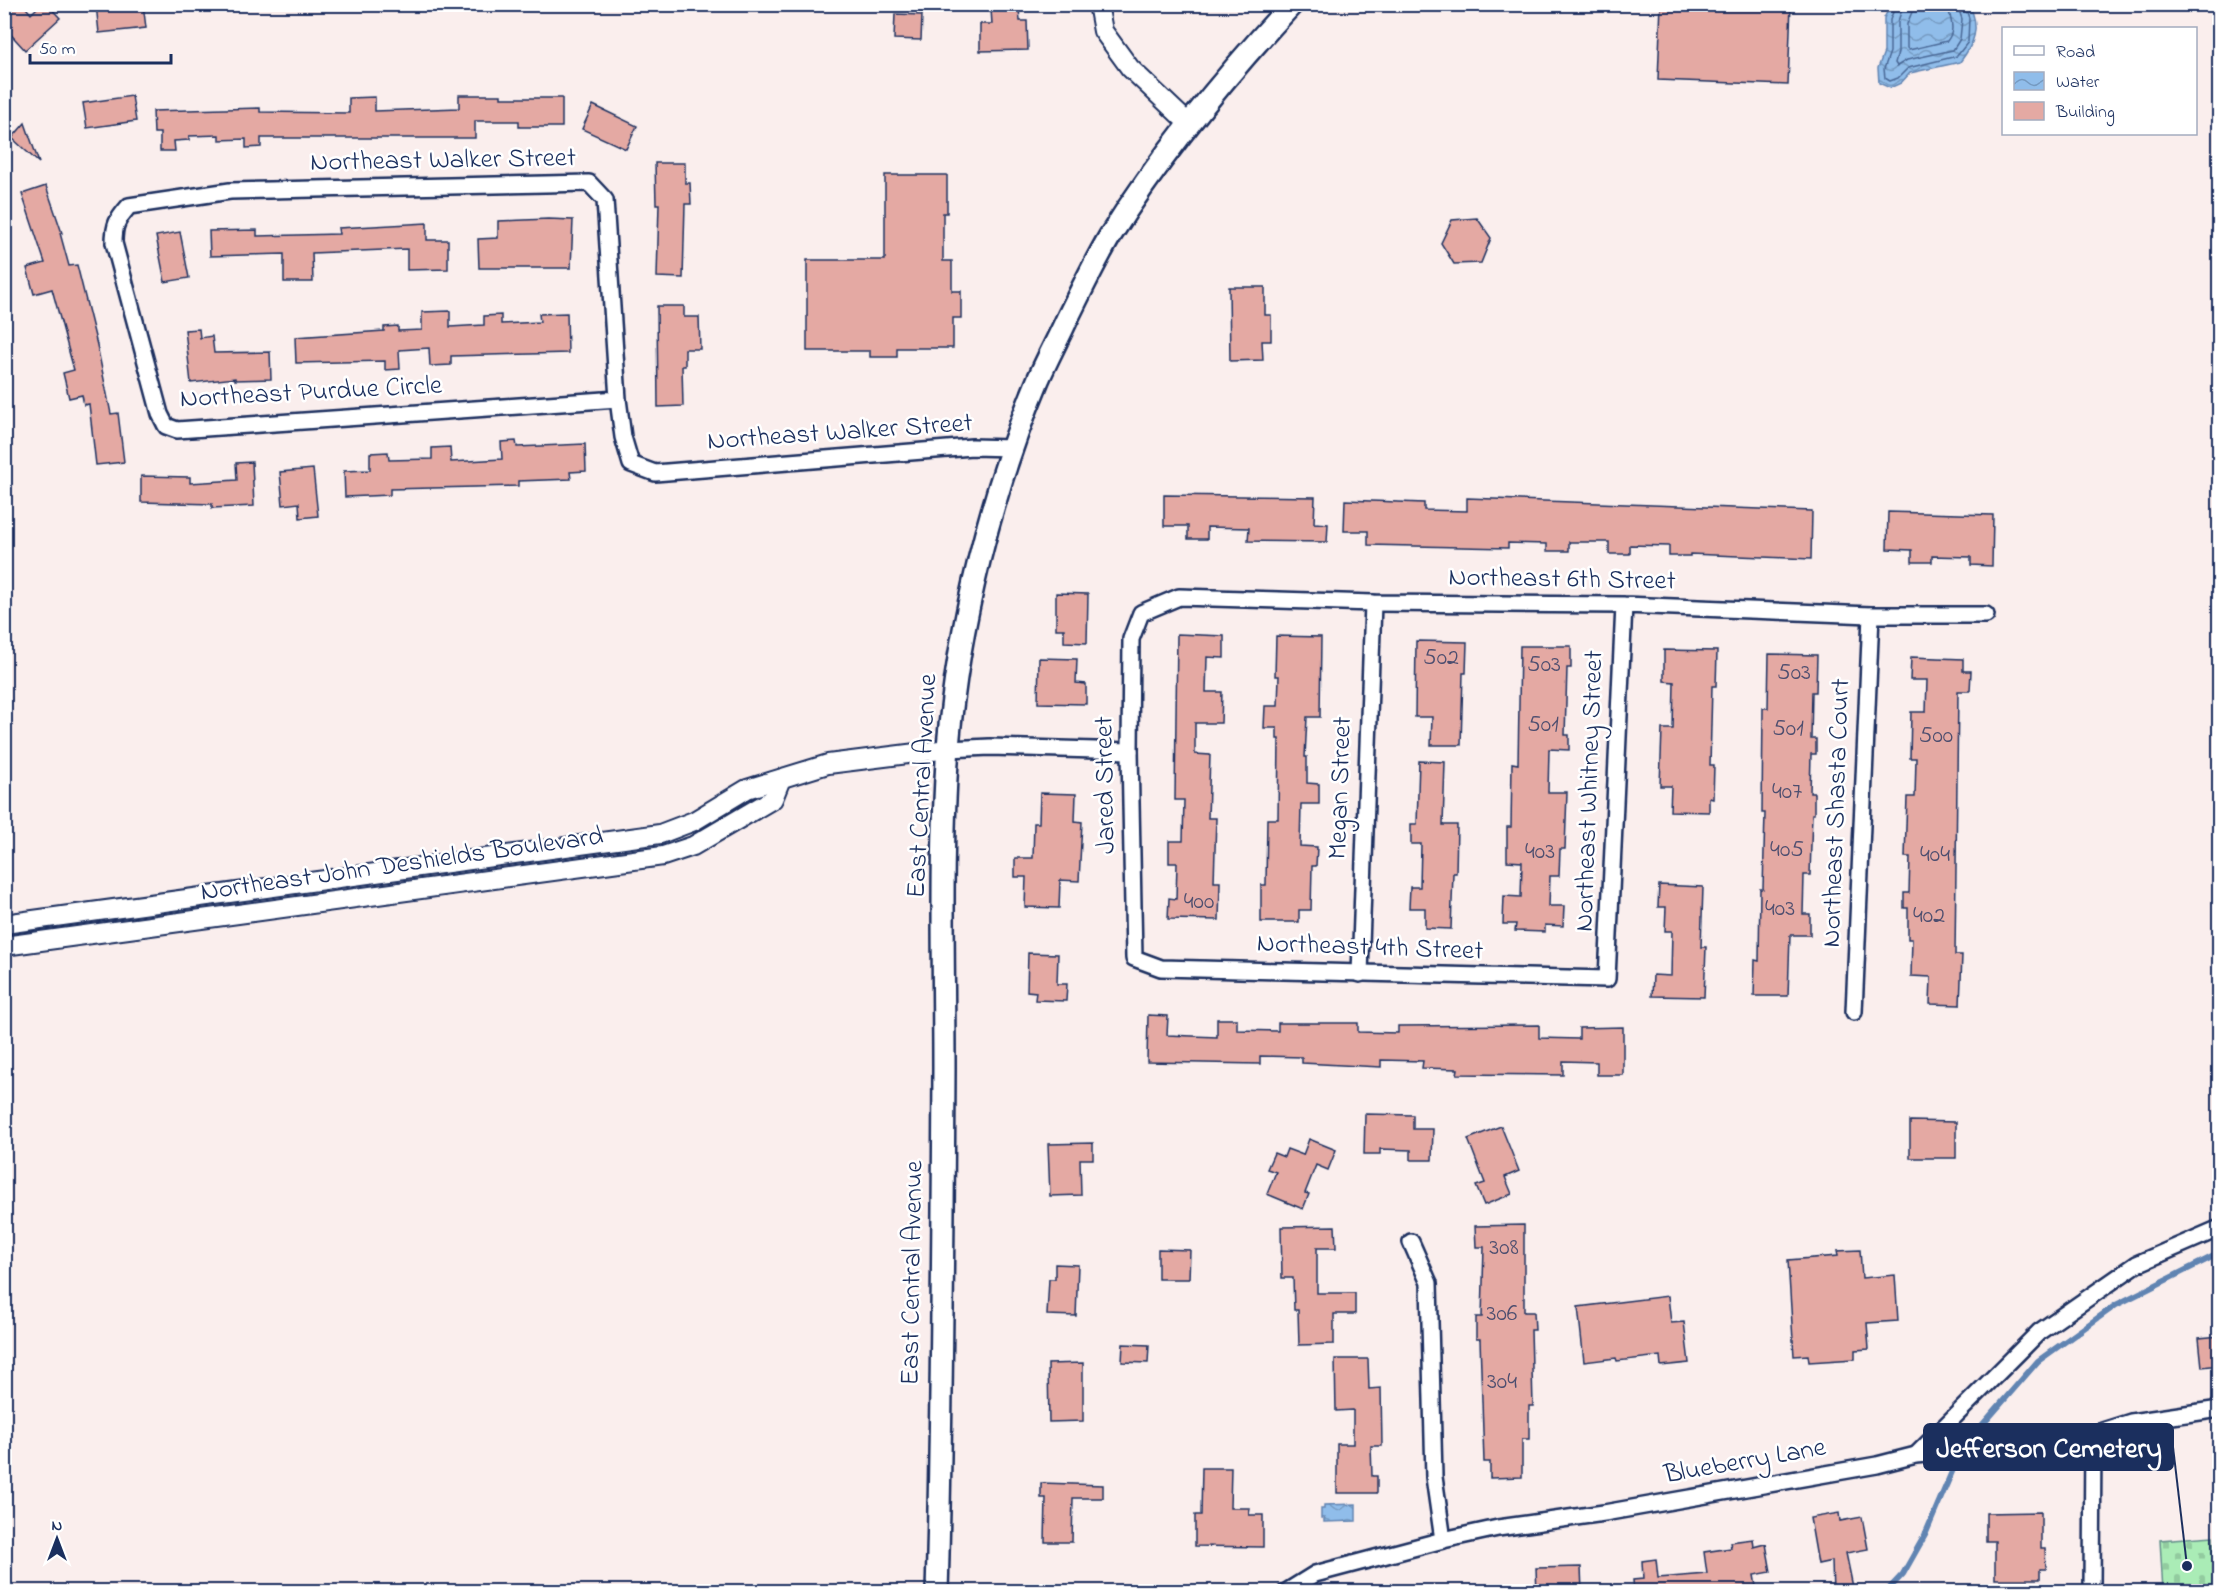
<svg xmlns="http://www.w3.org/2000/svg" width="2224" height="1596" viewBox="0 0 2224 1596" font-family="'Indie Flower',sans-serif">
	<defs>
		<pattern id="cemetery-stones" width="16" height="16" patternUnits="userSpaceOnUse" patternTransform="scale(1.5)"><rect width="16" height="16" fill="#aaecb6"/><path d="M2 7V4a2 2 0 0 1 4 0v3zM10 15v-3a2 2 0 0 1 4 0v3z" fill="#92cb9f"/></pattern>
		<pattern id="water-waves" width="16" height="10" patternUnits="userSpaceOnUse" patternTransform="scale(1.5)"><rect width="16" height="10" fill="#90bdea"/><path d="M0 5q4-4 8 0t8 0" fill="none" stroke="#759ac1"/></pattern>
	</defs>
	<rect width="100%" height="100%" fill="#faeeed"/>
	<filter id="ink" filterUnits="userSpaceOnUse"><feTurbulence type="fractalNoise" baseFrequency=".0167" numOctaves="2"/><feDisplacementMap in="SourceGraphic" scale="12" xChannelSelector="R" yChannelSelector="G"/><feConvolveMatrix kernelMatrix="1 2 1 2 8 2 1 2 1" color-interpolation-filters="sRGB"/></filter>
	<g filter="url(#ink)">
		<path fill="url(#cemetery-stones)" stroke="#628e8a" stroke-width="1.5" d="M2213 1536 2214 1591H2163L2160 1540Z"/>
		<g fill="url(#water-waves)" stroke="#6184b2" stroke-width="1.5">
			<path d="M1891 5H1969C1981 27 1974 44 1960 62L1910 73 1901 83 1890 88 1879 83 1878 68 1884 52V18Z"/>
			<path d="M1356 1504V1521L1324 1522V1518H1321V1509H1324V1505Z"/>
		</g>
		<g fill="none" stroke-linecap="round" stroke-linejoin="round">
			<g stroke="#4a6896" stroke-width="1.5">
				<path d="M1896 4 1890 20V52L1884 69 1885 78 1890 81 1898 78 1908 68 1957 56 1968 42 1969 18 1964 4"/>
				<path d="M1904 4 1898 21V52L1895 63 1897 66 1907 60 1953 50 1960 39 1962 19 1957 4"/>
				<path d="M1913 4 1912 12 1907 24V48L1909 50 1947 41C1957 29 1949 18 1948 4"/>
			</g>
			<g stroke="#6184b2" stroke-width="6">
				<path d="M1971 1438 2038 1361 2116 1305 2220 1253"/>
				<path d="M1886 1592 1903 1574 1925 1535 1954 1467"/>
			</g>
		</g>
		<g fill="#e4a9a3" stroke="#1b2f5e" stroke-width="1.5">
			<path d="M12 4H23L31 14 41 4H47L60 18 25 50 4 27V11Z"/>
			<path d="M96 4H143L146 28 99 33Z"/>
			<path d="M1661 4H1791L1788 85 1658 80Z"/>
			<path d="M1019 8 1020 21H1027L1028 50 980 51V24H992L991 9Z"/>
			<path d="M895 14 922 15 921 40 894 39Z"/>
			<path d="M459 95H501V98H562V127H519V121H475V138H261V147L246 148V139L219 140V135L189 136V140L174 141 175 151H160V133H154L153 111 260 108V112L349 113V98L375 97V111L459 108Z"/>
			<path d="M132 96 136 121 87 128 83 103Z"/>
			<path d="M593 105 637 126 626 149 582 129Z"/>
			<path d="M25 123 39 163 12 138Z"/>
			<path d="M655 163H685V183H690L691 204H685L683 278 657 277 659 204H656Z"/>
			<path d="M885 175H947V213H943V261H952V291H961V318H953V348H897V357H870V351H807V260H885Z"/>
			<path d="M46 186 62 233H60L69 266 77 265 97 345 111 414 118 413 124 462 96 465 89 404 84 405 82 395 69 398 63 373 74 370 52 289 34 294 27 268 45 263 22 194Z"/>
			<path d="M1477 218 1491 238 1481 263 1454 264 1441 243 1452 220Z"/>
			<path d="M548 219 573 220 571 268H479L478 239 498 238V221Z"/>
			<path d="M427 223V240H448V269L407 270V249L312 253 313 282H284V254L210 256 209 231 257 230V236L339 234 338 228Z"/>
			<path d="M180 232 189 278 165 282 156 236Z"/>
			<path d="M1229 287H1265V315H1271V341H1262L1263 360 1230 361Z"/>
			<path d="M657 306H684V317H699L700 349H685V366H682L683 406 658 407Z"/>
			<path d="M450 311V327L484 325V316L501 315V324L540 322 539 314 567 313 568 353 451 356V365L430 366 429 348 399 350 400 369 385 370V361L296 363 295 337 384 331V327L398 326V331L422 330V312Z"/>
			<path d="M199 329 200 338 212 336 214 353 270 352 271 379 235 380V378L191 383 185 330Z"/>
			<path d="M516 441 517 447 585 444 586 471 570 472 571 479 518 481V486L390 489V495L345 497 344 471 370 470V453L388 452 389 460 432 459V448L450 447 451 462 502 459 501 442Z"/>
			<path d="M252 462 254 506 212 508V504L141 502V476L190 477V483L237 480 236 463Z"/>
			<path d="M313 469 318 516 300 518 299 503 283 505 280 472Z"/>
			<path d="M1164 495 1315 497 1314 523 1328 524 1327 542 1248 541 1249 528 1207 527V539H1188V526H1164Z"/>
			<path d="M1467 498 1812 511 1811 559 1690 554V556H1669V546L1630 545V554H1609V542H1569V551H1547V544L1508 543V548L1368 545V531H1344L1345 500 1424 503V510L1467 511Z"/>
			<path d="M1888 512 1993 515 1992 566 1971 565V557L1932 556V562H1912V550L1887 549Z"/>
			<path d="M1056 593 1088 594 1087 643 1064 642V629H1056Z"/>
			<path d="M1177 634 1224 636V658L1207 657 1206 692H1222L1221 723H1195V754L1210 755 1208 818H1216L1214 882H1220L1219 920 1168 919 1169 898 1176 899 1177 863H1169V841H1183L1184 800H1175Z"/>
			<path d="M1276 636 1321 637 1320 717H1307L1305 757H1307V783L1319 784V804H1301L1300 846 1317 847 1316 866H1312L1311 910H1299V922H1261V885H1266L1267 819H1278L1279 739H1277V728H1264L1265 706H1278L1279 676H1275Z"/>
			<path d="M1416 641 1467 642 1466 673H1463L1461 745H1431L1432 717H1415Z"/>
			<path d="M1520 646H1571V668H1567L1565 735H1569V750L1549 749 1548 792H1567L1565 849H1560L1559 876H1550L1549 906H1564L1563 926 1545 925V932L1515 931 1516 924H1503L1504 896 1521 897 1522 862 1507 861V827H1511L1512 763 1518 764Z"/>
			<path d="M1664 650 1717 651 1716 686H1712L1710 765H1714L1713 799 1709 798V812L1670 811 1671 786H1660L1662 729H1673L1674 682 1664 681Z"/>
			<path d="M1769 654 1817 655 1816 692H1812L1811 739H1816V754H1811L1810 793H1814V814H1812L1810 875H1804L1803 914H1810V935H1790L1788 996H1754L1755 960 1759 961 1760 889H1763L1765 813H1762L1763 708H1768Z"/>
			<path d="M1911 657 1963 659V671H1971L1970 691H1958L1955 955H1962L1960 1005 1930 1004 1931 977 1911 976 1912 939H1908V908H1904V893H1909L1910 857H1905L1907 797H1915L1916 758H1910L1911 712H1926L1927 680H1910Z"/>
			<path d="M1039 658 1077 659 1076 683 1086 684V704L1038 703Z"/>
			<path d="M1419 761 1445 762 1443 825H1457L1456 873H1453L1451 929 1425 928V908H1409L1410 887H1420L1421 844H1411V824H1417Z"/>
			<path d="M1040 793 1076 794 1075 821 1082 822 1079 881 1060 880 1059 908 1025 907 1026 877H1015V858H1033L1034 823H1039Z"/>
			<path d="M1659 885 1703 887 1701 947H1706L1704 997 1652 996 1653 975 1671 976 1672 931H1665L1666 907H1658Z"/>
			<path d="M1028 953 1058 954 1057 984H1067L1066 1001 1035 1000 1036 992 1027 991Z"/>
			<path d="M1148 1015 1168 1016 1167 1035 1217 1037V1019H1237V1030L1278 1031V1023H1358V1032L1398 1033V1026L1539 1025V1038L1579 1039V1028L1623 1027V1075H1597V1062L1563 1061V1075L1457 1074 1458 1069 1422 1068 1423 1061 1381 1060V1067L1302 1063V1057L1260 1056V1064L1147 1062Z"/>
			<path d="M1365 1114 1413 1115V1129H1433L1432 1160H1411V1150L1380 1149V1154H1364Z"/>
			<path d="M1910 1121 1956 1122V1158H1910Z"/>
			<path d="M1501 1126 1519 1171 1505 1177 1512 1194 1484 1205 1476 1186 1485 1183 1468 1139Z"/>
			<path d="M1309 1139 1336 1150 1328 1170 1316 1165 1305 1193 1309 1194 1303 1209 1267 1194 1276 1172 1267 1169 1274 1153 1284 1157 1287 1149 1303 1155Z"/>
			<path d="M1093 1143V1159H1080L1081 1195 1050 1196 1048 1144Z"/>
			<path d="M1524 1225V1312H1534L1535 1330H1531L1533 1406H1529V1439H1522V1477L1490 1478V1462H1484L1480 1339H1476V1317H1482L1484 1247H1476L1475 1226Z"/>
			<path d="M1335 1226 1336 1248H1317V1293H1355V1314H1334V1344L1299 1345 1298 1310H1294L1293 1278H1282L1281 1227Z"/>
			<path d="M1158 1249 1190 1250 1189 1279H1158Z"/>
			<path d="M1860 1250 1862 1278 1895 1275 1898 1321 1867 1323 1869 1349 1855 1350V1359L1809 1362 1808 1355 1794 1356 1788 1260 1838 1256 1837 1251Z"/>
			<path d="M1055 1264 1078 1265 1076 1316 1047 1315 1049 1279H1055Z"/>
			<path d="M1668 1296 1671 1323 1684 1322 1689 1363 1661 1366 1660 1356 1617 1361 1616 1358 1584 1362 1578 1307Z"/>
			<path d="M2220 1336V1365L2202 1367 2199 1338Z"/>
			<path d="M1123 1344 1149 1345 1148 1363 1122 1362Z"/>
			<path d="M1335 1359H1368L1369 1389 1381 1388 1382 1446H1371L1372 1476H1377V1493H1337V1444H1353V1410L1336 1411Z"/>
			<path d="M1083 1363V1421L1049 1422 1048 1364Z"/>
			<path d="M1202 1468H1231L1230 1508H1250L1249 1515H1263V1547L1195 1546V1515H1201Z"/>
			<path d="M1041 1483 1103 1485V1498H1073L1072 1542H1045L1046 1498H1041Z"/>
			<path d="M2041 1512V1548H2045L2046 1569H2040V1579H1995V1541H1986V1513Z"/>
			<path d="M1839 1513 1840 1521 1862 1517 1868 1549 1846 1553 1854 1592H1833L1832 1561 1818 1564 1810 1518Z"/>
			<path d="M1753 1539 1754 1547 1766 1544 1771 1572 1754 1575 1757 1592H1728V1589L1711 1592H1634L1633 1580 1643 1579 1642 1561 1656 1559 1658 1578 1707 1574 1704 1552 1731 1548 1730 1542Z"/>
			<path d="M1581 1567 1582 1592H1537L1536 1568Z"/>
		</g>
		<g fill="none" stroke-linecap="round" stroke-linejoin="round">
			<g stroke="#1b2f5e" stroke-width="20">
				<g id="minor">
					<path d="M618 399 177 430 166 426 160 414 114 243C114 224 117 220 129 206L230 191 589 183 605 200 618 399 623 437 631 464 655 473 972 447 1013 448"/>
					<path d="M1624 605 1607 979 1161 968 1134 958 1130 751 1131 639 1141 613 1179 597 1373 603 1624 605 1871 615H1986"/>
					<path d="M948 749 990 747 1130 751"/>
					<path d="M1360 974 1373 603"/>
					<path d="M1854 1012 1871 615"/>
					<path d="M1411 1242 1429 1283 1434 1477 1443 1540"/>
					<path d="M1916 1455 2039 1332 2137 1264 2220 1228"/>
					<path d="M1286 1592 1315 1574 1443 1540 1498 1528 1604 1513 1877 1465 1916 1455 2017 1447 2093 1434 2131 1422 2220 1409"/>
					<path d="M2092 1592 2093 1434"/>
				</g>
			</g>
			<g stroke="#1b2f5e" stroke-width="22">
				<g id="tertiary">
					<path d="M1098 4 1103 31 1130 68 1189 124"/>
					<path d="M4 924 660 834 694 821 747 789 828 764 948 749"/>
					<path d="M4 946 663 856 693 846 773 799 781 779"/>
				</g>
			</g>
			<g stroke="#1b2f5e" stroke-width="26">
				<path id="secondary" d="M937 1592C942 1417 943 1243 944 1068 944 961 940 854 948 747 958 626 991 492 1038 380 1047 359 1058 339 1067 319 1081 291 1094 263 1110 236 1162 153 1225 76 1292 4"/>
			</g>
			<use href="#minor" stroke="#fff" stroke-width="15"/>
			<use href="#tertiary" stroke="#fff" stroke-width="18"/>
			<use href="#secondary" stroke="#fff" stroke-width="21"/>
		</g>
	</g>
	<g text-anchor="middle" dominant-baseline="central" stroke-width="5" stroke-linejoin="round" paint-order="stroke">
		<g font-size="24" fill="#4d4e6f">
			<text x="1441" y="658">502</text>
			<text x="1544" y="665">503</text>
			<text x="1794" y="673">503</text>
			<text x="1543" y="725">501</text>
			<text x="1788" y="729">501</text>
			<text x="1936" y="736">500</text>
			<text x="1787" y="792">407</text>
			<text x="1787" y="850">405</text>
			<text x="1540" y="852">403</text>
			<text x="1935" y="855">404</text>
			<text x="1199" y="902">400</text>
			<text x="1780" y="909">403</text>
			<text x="1929" y="916">402</text>
			<text x="1504" y="1248">308</text>
			<text x="1502" y="1314">306</text>
			<text x="1502" y="1382">304</text>
		</g>
		<g font-size="27" fill="#1b2f5e" stroke="#fff">
			<text transform="translate(443 161) rotate(-1)">Northeast Walker Street</text>
			<text transform="translate(311 393) rotate(-3)">Northeast Purdue Circle</text>
			<text transform="translate(840 433) rotate(-4)">Northeast Walker Street</text>
			<text transform="translate(1562 580) rotate(1)">Northeast 6th Street</text>
			<text transform="translate(1106 785) rotate(-91)">Jared Street</text>
			<text transform="translate(923 786) rotate(-87)">East Central Avenue</text>
			<text transform="translate(1341 788) rotate(-88)">Megan Street</text>
			<text transform="translate(1590 791) rotate(-88)">Northeast Whitney Street</text>
			<text transform="translate(1837 813) rotate(-88)">Northeast Shasta Court</text>
			<text transform="translate(402 865) rotate(-8)">Northeast John Deshields Boulevard</text>
			<text transform="translate(1370 948) rotate(2)">Northeast 4th Street</text>
			<text transform="translate(913 1273) rotate(-89)">East Central Avenue</text>
			<text transform="translate(1745 1462) rotate(-10)">Blueberry Lane</text>
		</g>
	</g>
	<path fill="none" stroke="#1b2f5e" stroke-width="2" d="M2187 1566L2173 1447"/>
	<circle fill="#1b2f5e" stroke="#fff" stroke-width="2" cx="2187" cy="1566" r="6"/>
	<rect fill="#1b2f5e" stroke="#1b2f5e" stroke-width="2" x="1924" y="1424" width="249" height="46" rx="6"/>
	<g font-size="28" text-anchor="middle" font-weight="bold" fill="#fff">
		<text x="2049" y="1457">Jefferson Cemetery</text>
	</g>
	<rect width="2224" height="1596" fill="none" stroke="#fff" stroke-width="24"/>
	<rect x="12" y="12" width="2200" height="1572" fill="none" stroke="#1b2f5e" stroke-width="2" filter="url(#ink)"/>
	<rect x="2002" y="27" width="195" height="108" fill="#ffffff" stroke="#a4acbf" stroke-width="1.5"/>
	<rect x="2014" y="46" width="30" height="9" fill="#ffffff" stroke="#a4acbf" stroke-width="1.5"/>
	<text x="2056" y="57" font-size="18" fill="#1b2f5e">Road</text>
	<rect x="2014" y="72" width="30" height="18" fill="url(#water-waves)" stroke="#a4acbf" stroke-width="1.5"/>
	<text x="2056" y="87" font-size="18" fill="#1b2f5e">Water</text>
	<rect x="2014" y="102" width="30" height="18" fill="#e4a9a3" stroke="#a4acbf" stroke-width="1.5"/>
	<text x="2056" y="117" font-size="18" fill="#1b2f5e">Building</text>
	<g transform="translate(57 1539)" stroke="#ffffff" stroke-width="4.5" paint-order="stroke">
	<path d="M0-4.5L10 22L0 15L-10 22Z" fill="#1b2f5e"/>
	<text y="-9" font-size="16" font-weight="bold" text-anchor="middle" fill="#1b2f5e">N</text>
	</g>
	<path d="M30 54v9h141v-9" fill="none" stroke="#1b2f5e" stroke-width="3"/>
	<text x="39" y="54" font-size="18" fill="#1b2f5e" stroke="#ffffff" stroke-width="4.5" paint-order="stroke">50 m</text>
</svg>
